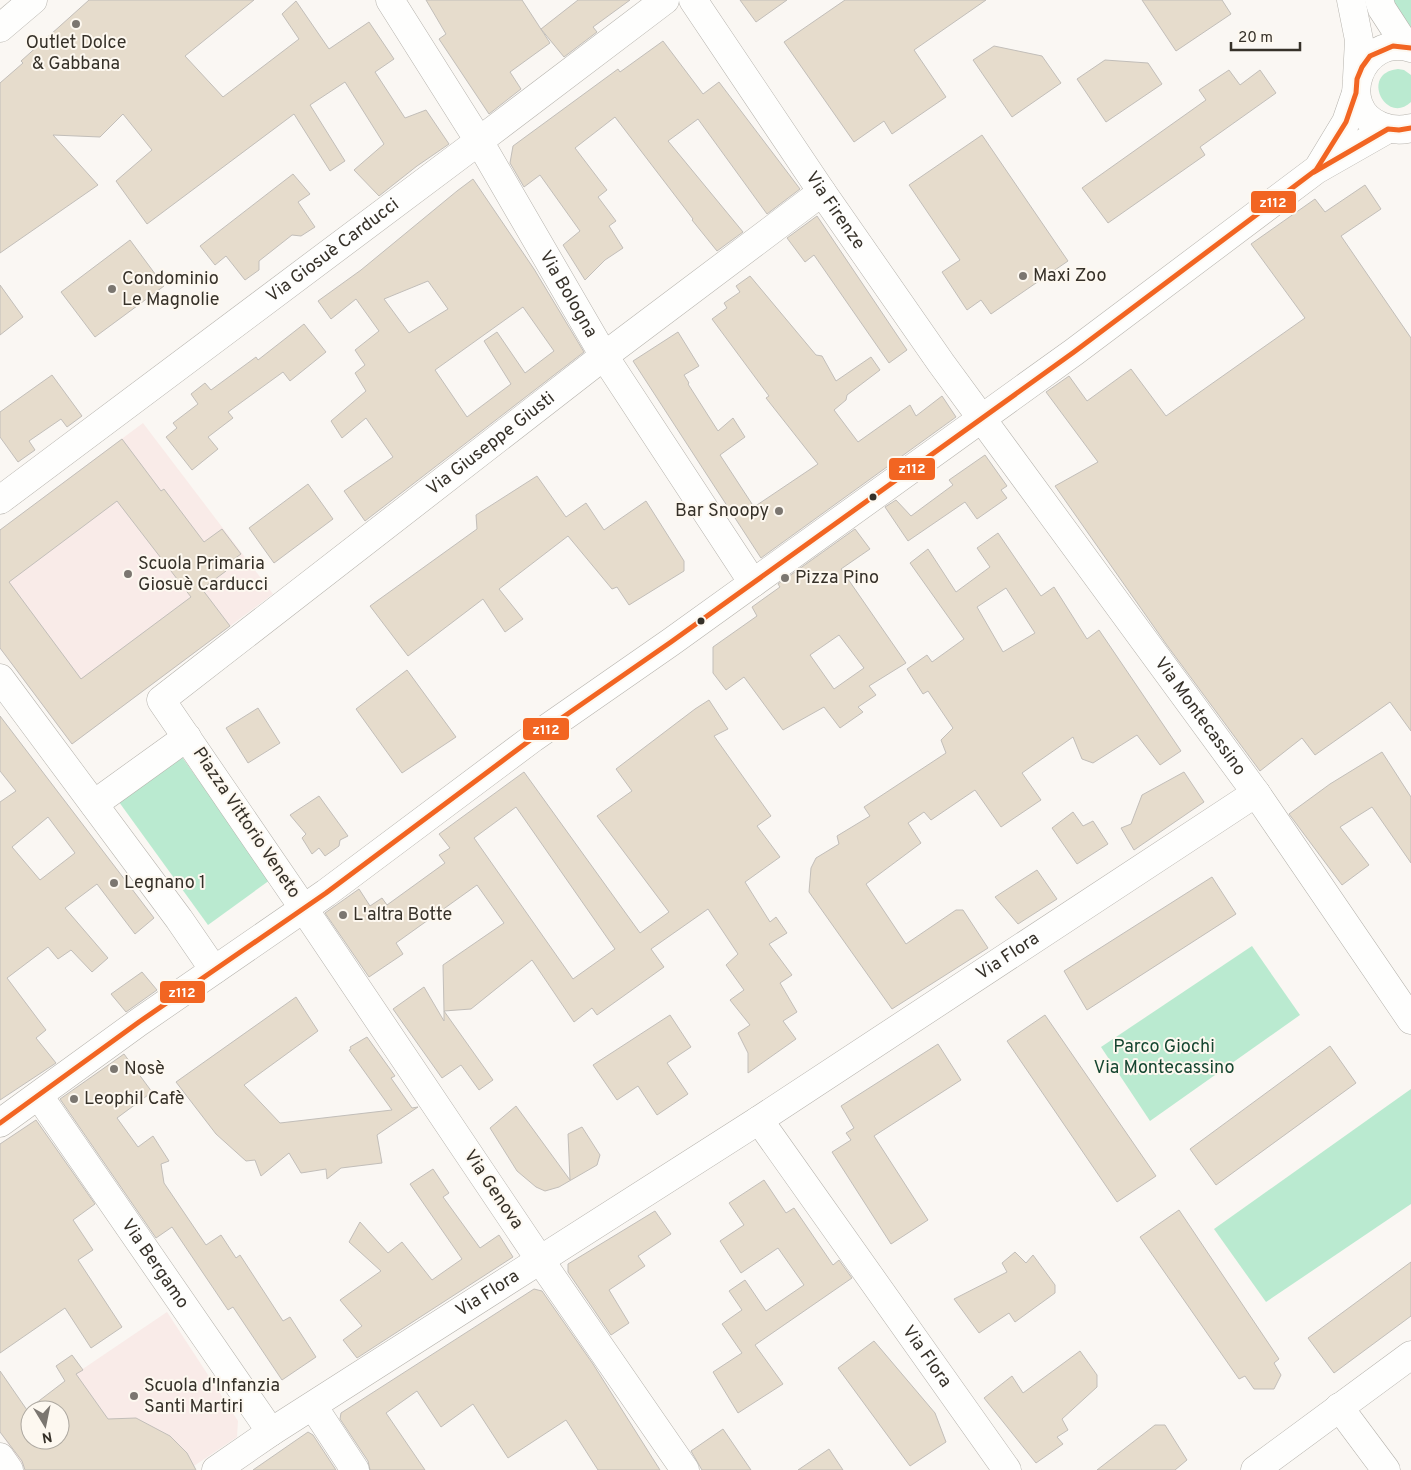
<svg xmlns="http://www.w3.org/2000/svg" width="1411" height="1470" viewBox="0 0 1411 1470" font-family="Overpass,sans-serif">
	<rect width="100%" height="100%" fill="#faf7f3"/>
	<g fill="#f9ebe8" fill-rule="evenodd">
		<path d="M143 423 273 594 72 744 0 648V530Z"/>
		<path d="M167 1312 238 1421 237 1437 188 1470H25L0 1432 65 1381ZM30 1410H60V1440H30Z"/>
	</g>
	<g fill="#baead0">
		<path d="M1389 0H1411V29Z"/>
		<path d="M1398 69 1404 70 1411 75V102C1386 126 1359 73 1398 69Z"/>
		<path d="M182 757 270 880 208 925 119 802Z"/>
		<path d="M1252 946 1300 1015 1150 1121 1101 1047Z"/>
		<path d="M1411 1089V1204L1266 1302 1214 1229Z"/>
	</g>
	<g fill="#e6dccc" stroke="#c2beb9" fill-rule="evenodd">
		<path d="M89 0H254L185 56 223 97 299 39 282 14 296 1 329 49 369 22 394 59 375 72 405 118 426 110 449 144 417 166 379 196 354 170 384 144 345 82 310 105 345 161 330 171 294 114 147 224 116 181 152 150 123 114 100 137 53 135 98 185 0 253V83L23 63 21 61Z"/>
		<path d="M426 0H522L550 43 510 72 521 89 489 114 439 39 446 34Z"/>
		<path d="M578 0H630L593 27 597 32 564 57 541 29Z"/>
		<path d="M740 0H787L756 22Z"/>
		<path d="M845 0H986L914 50 946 97 892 134 884 121 854 142 784 42Z"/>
		<path d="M1142 0H1222L1231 14 1176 51Z"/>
		<path d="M663 41 703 94 719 82 800 189 767 214 698 119 668 141 743 232 717 251 692 220 693 219 615 117 575 148 607 190 598 197 616 221 609 226 623 248 605 260 585 280 563 245 580 231 540 175 524 187 510 163 513 146 618 69 620 72Z"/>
		<path d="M994 46 1042 56 1061 83 1012 117 973 60Z"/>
		<path d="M1105 60 1148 63 1162 84 1106 122 1077 79Z"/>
		<path d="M1229 70 1240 85 1260 70 1276 93 1200 147 1205 155 1108 223 1082 188 1206 100 1199 90Z"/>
		<path d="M982 135 1068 261 991 314 981 300 967 310 942 272 960 260 909 185Z"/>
		<path d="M293 174 310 194 298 202 315 227 301 236 292 235 259 261V270L245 280 226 256 215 265 200 246Z"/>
		<path d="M473 179 534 269 584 352 365 521 344 491 393 457 366 418 342 438 331 421 366 391 355 373 365 365 355 350 379 331 356 299 331 319 318 301 361 270 457 191ZM428 281 448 309 409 333 384 299ZM523 307 554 351 525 373 497 332 484 341 511 384 467 417 435 370Z"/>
		<path d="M1365 185 1381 209 1341 236 1411 338V731L1390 702 1315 755 1302 738 1260 771 1166 644 1055 486 1098 462 1046 392 1069 376 1087 401 1131 369 1166 416 1305 318 1251 244 1315 199 1325 212Z"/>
		<path d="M817 216 907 350 889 363 814 255 805 262 787 238Z"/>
		<path d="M130 240 164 286 95 337 61 292Z"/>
		<path d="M750 276 816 355 822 356 836 381 871 357 880 370 847 395 846 400 834 410 858 442 910 405 916 416 942 396 956 417 761 558 633 361 678 332 699 366 684 375 689 383 688 384 718 431 733 418 745 437 720 455 754 507 818 464 766 398 769 396 712 319 727 308 724 303 740 292 736 286Z"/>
		<path d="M0 285 23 317 0 335Z"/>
		<path d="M304 324 326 352 290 381 283 372 228 412 233 418 208 437 218 449 192 470 166 437 177 428 173 423 198 404 191 394 205 383 211 390 256 357 258 360Z"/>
		<path d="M52 375 82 416 67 427 61 419 29 441 35 450 18 462 0 437V412Z"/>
		<path d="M122 439 161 491 164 489 204 542 222 529 241 554 223 567 226 571 202 589 230 626 72 744 0 648V530ZM117 501 191 597 81 679 9 582Z"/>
		<path d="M985 455 1007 486 1001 490 1007 498 977 519 965 502 908 541 885 507 896 500 911 516 953 485 949 480Z"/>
		<path d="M537 476 566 517 586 503 604 530 646 501 684 561V571L629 605 617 587 612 589 568 536 499 589 523 619 505 632 483 599 408 656 370 606 477 529 476 515Z"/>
		<path d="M308 484 333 519 274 563 249 528Z"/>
		<path d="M855 529 870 549 841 569 906 663 869 686 876 695 858 707 863 712 840 728 824 707 783 730 744 677 726 690 713 673V647L757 616 752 607 780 587 778 584ZM839 635 864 668 834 689 810 655Z"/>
		<path d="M998 533 1041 596 1054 587 1087 639 1099 630 1181 751 1160 765 1137 735 1093 763 1082 759 1073 737 1022 773 1041 800 1001 827 975 790 931 820 924 812 908 823 921 843 866 884 906 944 956 910H963L988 948 892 1009 809 892 811 868 816 858 839 844 837 836 870 816 864 807 946 753 941 740 953 728 928 691 923 694 907 669 927 655 932 662 964 639 910 563 928 549 956 592 990 567 977 548ZM1006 588 1035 633 1003 652 977 607Z"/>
		<path d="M407 670 456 737 402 773 356 709Z"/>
		<path d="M709 700 728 729 714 736 771 816 757 826 780 857 745 882 770 922 776 917 787 933 769 944 792 975 780 983 797 1012 783 1021 796 1039 748 1073V1053L738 1033 750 1025 730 1000 744 990 726 965 738 954 708 909 651 949 664 967 597 1015 592 1008 574 1022 532 960 471 1009 444 1011 443 965 504 923 477 885 396 943 403 954 369 977 325 913 359 889 370 906 382 898 387 905 445 863 439 855 450 848 439 834 524 772 640 933 669 912 597 816 632 791 616 769 695 709ZM516 807 615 949 573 979 474 838Z"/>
		<path d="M258 708 280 743 248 763 226 728Z"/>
		<path d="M0 716 154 918 135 934 97 884 65 908 108 958 92 972 71 950 58 959 48 947 7 978 46 1030 36 1038 56 1063 0 1100V802L16 791 0 771ZM48 817 75 853 40 880 12 847Z"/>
		<path d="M1382 752 1411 797V863L1372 807 1340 827 1369 865 1342 885 1289 814 1330 784Z"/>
		<path d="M1184 772 1204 802 1134 850 1121 828 1131 824 1142 795Z"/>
		<path d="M319 796 348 836 340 840 339 846 325 856 319 848 312 854 302 838 306 834 290 815Z"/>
		<path d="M1073 812 1083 826 1093 821 1108 844 1077 864 1052 828Z"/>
		<path d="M1037 870 1057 899 1018 924 995 897Z"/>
		<path d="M1212 877 1236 914 1087 1010 1064 971Z"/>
		<path d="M142 972 157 990 126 1012 111 994Z"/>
		<path d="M424 987 444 1021V1011L493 1080 479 1090 461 1065 442 1078 393 1009Z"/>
		<path d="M296 997 318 1031 244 1085 280 1123 392 1110 349 1050 351 1049 350 1047 367 1037 395 1076 391 1078 412 1108 418 1107 377 1135 382 1163 341 1168 327 1179 326 1169 301 1173 289 1153 261 1176 255 1160 246 1161 216 1134 176 1082Z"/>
		<path d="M670 1015 691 1047 667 1063 688 1094 657 1115 638 1086 617 1100 593 1065Z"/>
		<path d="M1045 1015 1156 1176 1117 1202 1007 1041Z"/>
		<path d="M938 1044 961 1080 874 1136 928 1220 891 1244 832 1152 851 1140 846 1133 854 1128 841 1106Z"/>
		<path d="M1330 1046 1356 1083 1216 1185 1190 1149Z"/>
		<path d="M124 1054 152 1092 117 1118 138 1147 153 1136 169 1161 161 1164 164 1183 206 1245 221 1235 236 1258 240 1255 283 1321 290 1317 316 1357 282 1380 233 1307 228 1310 172 1227 156 1238 60 1099Z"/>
		<path d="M516 1106 570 1180 568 1134 582 1127 600 1155 597 1165 559 1187 545 1191 536 1187 517 1171 490 1128Z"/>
		<path d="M36 1120 95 1204 73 1220 93 1250 78 1260 122 1327 91 1348 65 1308 0 1353V1144Z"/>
		<path d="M433 1169 449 1193 443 1197 480 1248 499 1235 513 1257 357 1358 343 1340 362 1326 340 1300 381 1271 349 1242 360 1222 388 1253 402 1242 432 1280 462 1259 410 1184Z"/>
		<path d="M764 1180 786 1213 794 1208 833 1265 839 1260 852 1278 755 1345 783 1384 738 1413 713 1372 742 1353 722 1324 742 1310 729 1291 745 1280 766 1311 804 1285 778 1248 741 1273 720 1241 744 1225 729 1203Z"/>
		<path d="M1179 1210 1279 1359 1274 1363 1281 1375 1274 1389H1254L1245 1376 1239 1379 1140 1237Z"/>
		<path d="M655 1211 671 1234 638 1256 645 1266 609 1290 629 1323 611 1335 568 1272V1264Z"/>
		<path d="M1015 1252 1026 1263 1033 1255 1055 1285V1293L1015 1322 1009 1313 979 1333 954 1299 1007 1272 1002 1263Z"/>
		<path d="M1411 1262V1316L1334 1373 1308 1338Z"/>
		<path d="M534 1289 542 1291 593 1364 660 1470H598L566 1420 508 1458 473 1404 441 1427 417 1391 386 1413 425 1470H370L368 1461 340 1419 341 1413Z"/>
		<path d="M874 1341 935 1413 946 1442 910 1466 838 1368Z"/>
		<path d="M1080 1351 1097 1375V1387L1062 1419 1068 1430 1057 1437 1063 1444 1036 1463 984 1398 1012 1376 1023 1393Z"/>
		<path d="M72 1355 83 1370 76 1374 108 1419 136 1418 170 1436 187 1453 196 1470H25L22 1461 0 1432V1371L27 1410 65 1381 56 1366ZM30 1410H60V1440H30Z"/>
		<path d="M1155 1425H1165L1187 1460 1175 1470H1097Z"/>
		<path d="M723 1429 751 1470H702L691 1451Z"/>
		<path d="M308 1432 313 1435 336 1470H253Z"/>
		<path d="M829 1449 843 1470H798Z"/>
	</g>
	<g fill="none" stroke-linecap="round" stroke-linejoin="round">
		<g stroke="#b5b2ac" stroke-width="29">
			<g id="minor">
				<path id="s1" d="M390 0 479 141 604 356 753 583"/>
				<path id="s2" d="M693 0 822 192 941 363 1256 793 1411 1020"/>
				<path d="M1351 0 1359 40 1357 78"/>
				<path d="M1379 0 1382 9 1406 46"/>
				<path d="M0 28 33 0"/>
				<path d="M1411 48C1360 33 1334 108 1381 126 1391 130 1400 131 1411 128"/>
				<path d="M1320 165 1346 122 1356 93"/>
				<path id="s3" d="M0 500 479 141 665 0"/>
				<path d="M0 678 179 919 214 970"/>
				<path d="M94 804 187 737"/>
				<path id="s4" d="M39 1096 271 1432"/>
				<path id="s5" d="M759 1120 1007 1470"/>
				<path d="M0 1123 139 1022 326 893 533 738 671 642 1074 352 1316 170 1388 129"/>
				<path d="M313 1406 355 1470"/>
				<path d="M1339 1407 1386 1470"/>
				<path d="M0 1457 9 1470"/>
				<path id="s6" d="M216 1470 271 1432 759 1120 1256 793"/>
				<path id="s7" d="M685 1470 540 1260 304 909 161 700 604 356 822 192"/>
				<path d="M1255 1470 1411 1355"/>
			</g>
		</g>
		<use href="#minor" stroke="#fefefd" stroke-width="28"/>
		<g stroke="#fdf8f0" stroke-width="9">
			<g id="bus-1">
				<path d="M1314 172 1388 129 1399 130 1411 128"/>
				<path d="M0 1123 139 1022 326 893 533 738 671 642 1074 352 1316 170 1346 122 1356 93 1357 79 1362 67 1370 56 1393 46 1411 48"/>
			</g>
		</g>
		<use href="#bus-1" stroke="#f26522" stroke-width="5"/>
	</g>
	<g fill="#7b7670" stroke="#fdf8f0" stroke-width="2">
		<circle cx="76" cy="24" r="5"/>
		<circle cx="1023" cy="276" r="5"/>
		<circle cx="112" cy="289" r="5"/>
		<circle cx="779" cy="511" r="5"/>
		<circle cx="128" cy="574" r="5"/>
		<circle cx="785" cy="578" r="5"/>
		<circle cx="114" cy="883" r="5"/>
		<circle cx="343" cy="915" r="5"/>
		<circle cx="114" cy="1069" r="5"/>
		<circle cx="74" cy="1099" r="5"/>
		<circle cx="134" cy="1396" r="5"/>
	</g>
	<g fill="#363129" stroke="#fdf8f0" stroke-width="2">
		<circle cx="873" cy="497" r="4.5"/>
		<circle cx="701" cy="621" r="4.5"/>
	</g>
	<g text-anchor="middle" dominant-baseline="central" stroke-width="4" stroke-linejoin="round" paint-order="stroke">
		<g font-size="18" fill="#363129" stroke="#fdf8f0" text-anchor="start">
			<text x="76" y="43" text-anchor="middle">Outlet Dolce<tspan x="76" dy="21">&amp; Gabbana</tspan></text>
			<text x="1033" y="276">Maxi Zoo</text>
			<text x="122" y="279">Condominio<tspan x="122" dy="21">Le Magnolie</tspan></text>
			<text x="769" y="511" text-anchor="end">Bar Snoopy</text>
			<text x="138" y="564">Scuola Primaria<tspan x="138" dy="21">Giosuè Carducci</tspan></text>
			<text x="795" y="578">Pizza Pino</text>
			<text x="124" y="883">Legnano 1</text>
			<text x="353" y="915">L'altra Botte</text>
			<text x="124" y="1069">Nosè</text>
			<text x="84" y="1099">Leophil Cafè</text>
			<text x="144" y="1386">Scuola d'Infanzia<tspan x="144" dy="21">Santi Martiri</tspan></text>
		</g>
		<g font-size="18" fill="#363129" stroke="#fdf8f0">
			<text stroke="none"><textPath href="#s2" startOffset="254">Via Firenze</textPath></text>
			<text stroke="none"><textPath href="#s3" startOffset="416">Via Giosuè Carducci</textPath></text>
			<text stroke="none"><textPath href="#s1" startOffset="344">Via Bologna</textPath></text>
			<text stroke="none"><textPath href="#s7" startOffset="1349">Via Giuseppe Giusti</textPath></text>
			<text stroke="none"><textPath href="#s2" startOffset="878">Via Montecassino</textPath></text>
			<text transform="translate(246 823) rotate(56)">Piazza Vittorio Veneto</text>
			<text stroke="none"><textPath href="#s6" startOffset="944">Via Flora</textPath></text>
			<text transform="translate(493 1190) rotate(56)">Via Genova</text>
			<text stroke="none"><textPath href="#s4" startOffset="204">Via Bergamo</textPath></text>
			<text stroke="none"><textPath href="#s6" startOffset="324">Via Flora</textPath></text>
			<text stroke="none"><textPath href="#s5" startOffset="290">Via Flora</textPath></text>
		</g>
		<g font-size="18" fill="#164631" stroke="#fdf8f0">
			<text x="1164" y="1047">Parco Giochi<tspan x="1164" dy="21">Via Montecassino</tspan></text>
		</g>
	</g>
	<g stroke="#fdf8f0" stroke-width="2">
		<rect x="1250" y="190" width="47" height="24" rx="5" fill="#f26522"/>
		<rect x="888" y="457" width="48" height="24" rx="5" fill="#f26522"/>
		<rect x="522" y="717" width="48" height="24" rx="5" fill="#f26522"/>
		<rect x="159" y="980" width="47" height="24" rx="5" fill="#f26522"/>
	</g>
	<g font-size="14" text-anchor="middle" font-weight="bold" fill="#fff">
		<text x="1273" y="207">z112</text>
		<text x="912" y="473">z112</text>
		<text x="546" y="734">z112</text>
		<text x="182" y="997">z112</text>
	</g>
	<g transform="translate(45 1425) rotate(170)"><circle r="24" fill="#fdf8f0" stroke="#ada8a0"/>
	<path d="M0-4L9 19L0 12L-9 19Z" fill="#7b7670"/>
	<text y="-8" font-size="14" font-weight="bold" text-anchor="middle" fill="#363129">N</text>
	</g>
	<path d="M1231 42v8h69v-8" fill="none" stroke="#363129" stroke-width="2.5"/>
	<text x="1238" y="42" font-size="15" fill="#363129" stroke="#fdf8f0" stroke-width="4" paint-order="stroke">20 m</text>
</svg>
